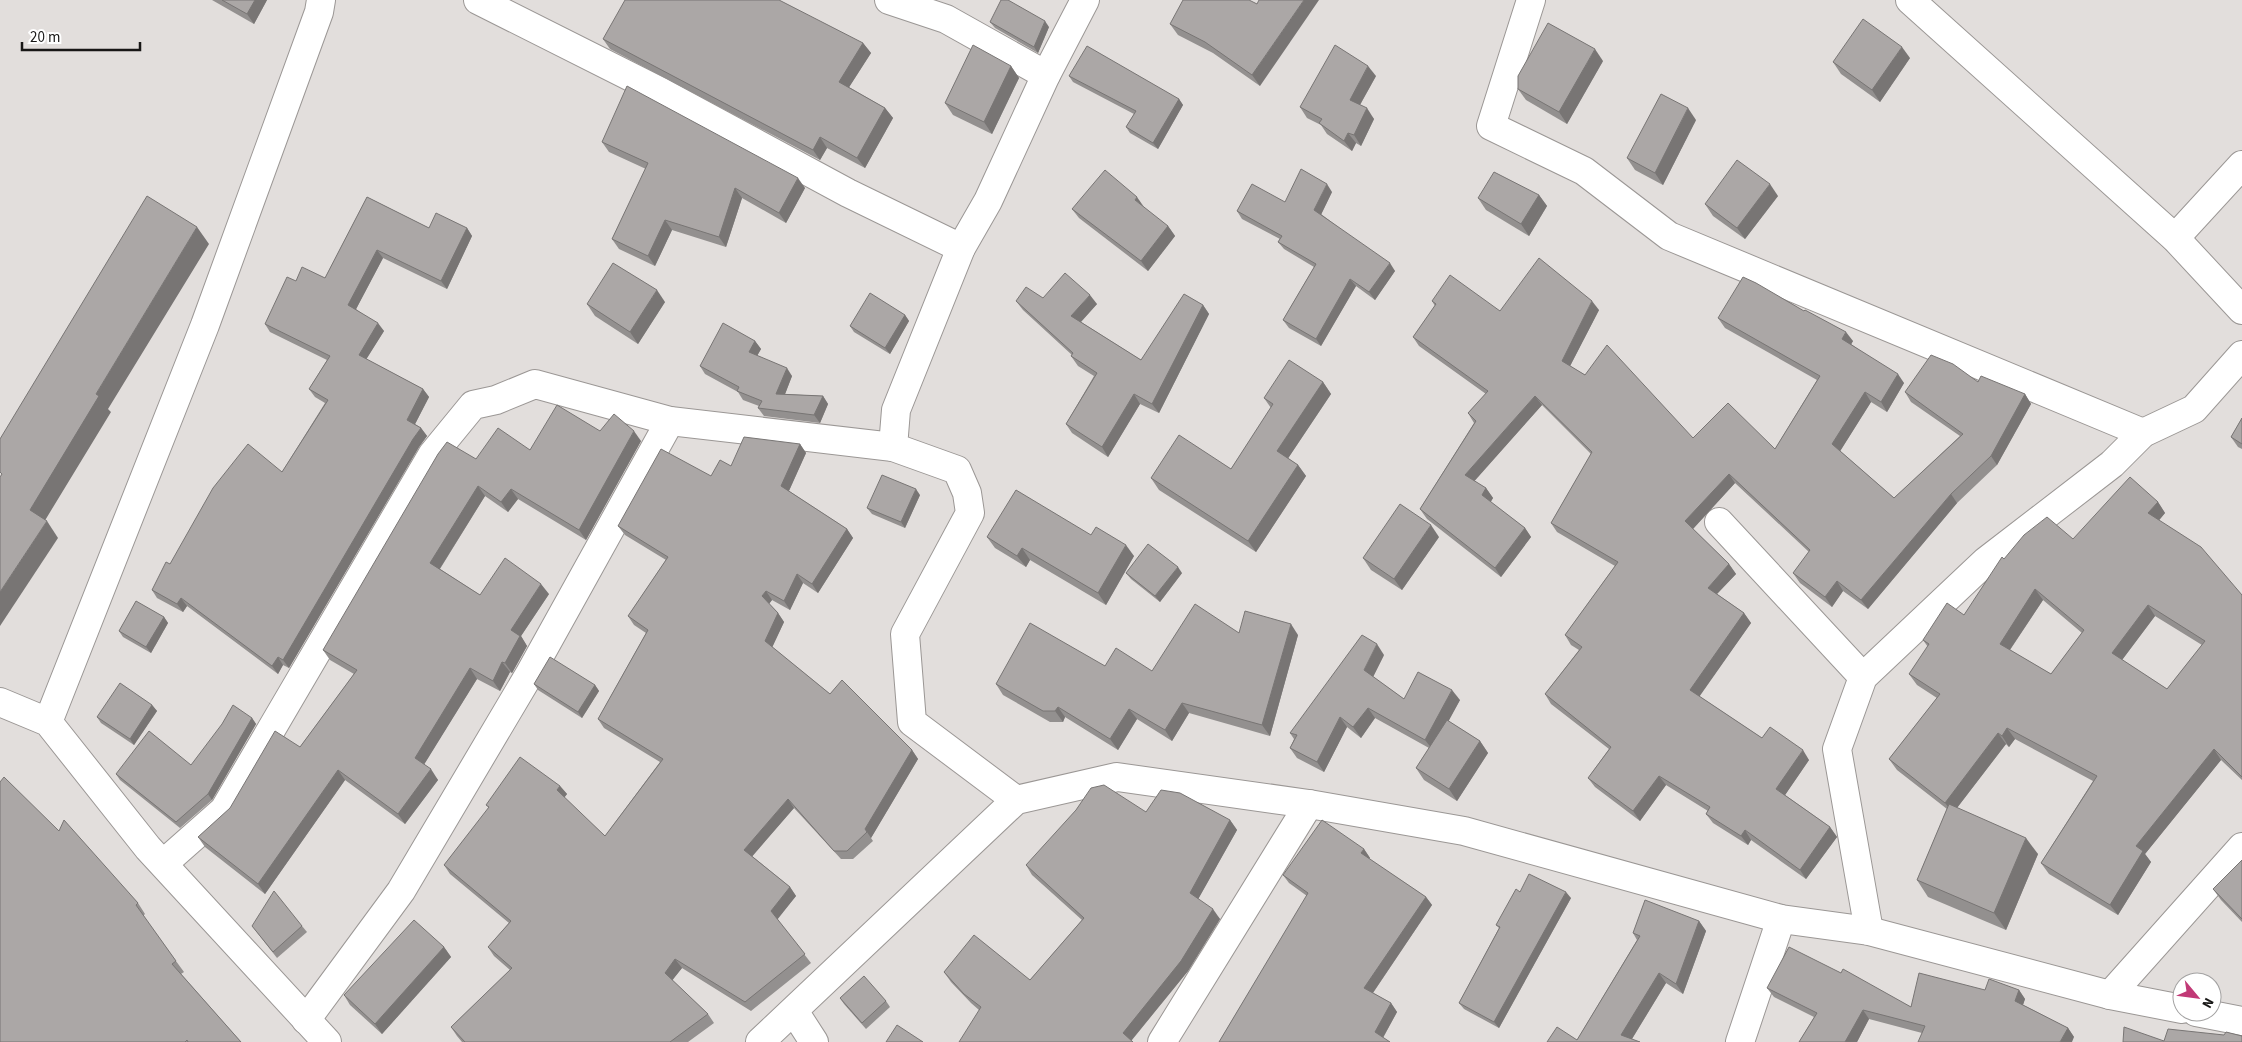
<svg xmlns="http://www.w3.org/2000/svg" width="2242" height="1042" viewBox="0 0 2242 1042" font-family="'Source Sans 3',sans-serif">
	<rect width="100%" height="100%" fill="#e2dedc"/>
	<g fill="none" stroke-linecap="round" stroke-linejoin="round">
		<g stroke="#9b9795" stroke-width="30">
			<g id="minor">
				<path d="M478 0 661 92 848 193 961 248"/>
				<path d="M889 0 946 19 1046 75"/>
				<path d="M1531 0 1491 126 1584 171 1669 236 2143 433"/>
				<path d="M1910 0 2175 238 2242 310"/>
				<path d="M2175 238 2242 165"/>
				<path d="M1719 522 1863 677"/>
				<path d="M0 702 48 722 148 848 327 1042"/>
				<path d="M48 722 205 325 319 12 321 0"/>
				<path d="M1016 800 912 722 905 634 970 513 967 493 957 470 893 447 896 410 961 248 988 201 1046 75 1085 0"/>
				<path d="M164 863 224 810 432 455 473 405 496 400 535 384 670 421 893 447"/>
				<path d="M1869 931 1837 749 1863 677 1986 561 2112 464 2143 433 2194 409 2242 355"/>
				<path d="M2110 995 2242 847"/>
				<path d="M794 1011 814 1042"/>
				<path d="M2196 1012 2242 1021"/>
				<path d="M306 1020 401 891 529 675 670 421"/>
				<path d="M760 1042 1016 800 1117 777 1309 804 1464 831 1781 919 1869 931 2110 995 2182 1009"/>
				<path d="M1162 1042 1309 804"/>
				<path d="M1740 1042 1781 919"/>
			</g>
		</g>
		<use href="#minor" stroke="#fff" stroke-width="28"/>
	</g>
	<g fill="#93908f" fill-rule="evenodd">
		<path d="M212 0H267L254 24Z"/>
		<path d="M1257 4 1260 86 1213 53 1178 35 1170 24Z"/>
		<path d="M990 22 1049 27 1038 53 995 28Z"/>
		<path d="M603 39 863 43 871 53 849 87 885 108 893 118 865 168 827 148 820 160 610 49Z"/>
		<path d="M1910 58 1880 102 1841 74 1833 62Z"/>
		<path d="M1603 61 1567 124 1526 100 1518 89Z"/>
		<path d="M1011 66 1019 78 992 134 953 115 945 103Z"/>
		<path d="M1069 76 1179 99 1183 105 1158 149 1130 133 1126 127 1134 114 1073 82Z"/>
		<path d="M1376 76 1360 105 1374 119 1361 146 1356 143 1352 151 1327 134 1321 125 1307 118 1300 107Z"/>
		<path d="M1696 120 1663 185 1635 170 1627 158Z"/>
		<path d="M602 142 805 188 786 223 742 198 726 247 672 230 655 266 619 249 612 239 646 169 609 152Z"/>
		<path d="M1332 192 1321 214 1395 271 1375 300 1356 286 1321 346 1289 328 1283 320 1314 267 1284 249 1278 242 1280 239 1242 219 1237 211 1285 202Z"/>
		<path d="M1539 195 1547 206 1529 236 1486 210 1478 198Z"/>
		<path d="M1778 196 1745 239 1713 216 1705 204Z"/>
		<path d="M367 197 429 228H467L472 236 447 289 383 258 356 309 384 331 366 359 423 389 429 397 415 424 421 428 427 436 419 447 289 668 283 665 278 674 187 606 183 612 157 598 152 590 170 564 282 472 325 403 315 397 309 389 327 360 270 332 265 324 296 281 325 278Z"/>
		<path d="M1072 209 1168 226 1175 236 1148 271 1079 218Z"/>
		<path d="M1043 298 1097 304 1081 322 1141 360 1203 305 1209 314 1159 413 1140 404 1108 457 1072 433 1066 424 1094 376 1078 366 1071 356 1072 355 1023 310 1016 301Z"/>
		<path d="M1432 301 1500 311 1599 310 1570 366 1693 438 1775 449 1817 380 1725 328 1718 318 1853 341 1851 344 1904 383 1887 412 1871 402 1840 451 1894 498 1960 436 1911 402 1905 392 1978 382 2025 394 2031 404 1997 465 1957 503 1868 609 1843 591 1832 607 1800 583 1793 573 1809 552 1735 483 1693 529 1729 564 1736 574 1717 594 1744 613 1751 623 1699 696 1762 738 1809 760 1785 795 1830 827 1837 837 1806 879 1751 840 1748 845 1713 823 1706 814 1708 811 1666 785 1640 821 1595 787 1588 778 1609 749 1551 704 1545 694 1579 650 1571 645 1565 635 1615 566 1557 532 1551 523 1591 454 1542 405 1474 481 1486 488 1493 498 1490 502 1525 528 1531 537 1501 577 1427 519 1420 509 1474 423 1468 413 1486 394 1419 346 1413 337 1435 306Z"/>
		<path d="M665 302 638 344 595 316 587 304Z"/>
		<path d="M905 315 909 321 890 354 854 332 850 326Z"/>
		<path d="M755 341 761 349 757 356 792 376 785 394 823 396 828 404 820 423 764 416 758 408 759 406 743 400 738 392 705 374 700 366Z"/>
		<path d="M1323 382 1331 394 1288 458 1298 465 1306 476 1256 552 1159 490 1151 478 1231 469 1271 408 1264 398Z"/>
		<path d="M2242 418V449L2238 447 2231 437Z"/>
		<path d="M600 431 641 441 586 540 518 499 508 512 485 496 440 569 480 595 549 594 521 636 527 646 512 673 510 672 500 691 477 679 424 764 438 780 405 824 345 780 265 894 205 847 198 837 300 747 354 674 330 660 323 650 476 459 530 450Z"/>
		<path d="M800 444 806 453 789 491 847 529 853 538 818 593 803 583 790 610 772 600 769 604 778 613 784 622 772 647 830 694 912 750 918 759 871 838 873 841 853 859H841L794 808 752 856 790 887 796 896 777 919 811 963 751 1011 682 968 672 980 708 1014 714 1023 688 1042H462L457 1036 451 1027 510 970 494 956 488 947 509 923 450 874 444 865 489 808 486 805 560 786 567 794 564 798 605 836 660 762 604 728 598 719 646 633 634 625 628 616 666 560 625 535 618 526 731 466Z"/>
		<path d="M920 495 905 528 872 514 867 508Z"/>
		<path d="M2158 502 2165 513 2159 520 2242 595V780L2221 760 2145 854 2151 862 2118 915 2049 874 2041 863 2093 781 2015 739 2009 747 2006 744 1957 808 2038 854 2006 930 1928 897 1917 880 1947 809 1897 770 1889 759 1937 698 1917 685 1909 674 1928 647 1923 640 1964 615 2004 559 2073 539ZM2043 600 2082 633 2051 674 2010 650ZM2155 616 2202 645 2167 689 2122 660Z"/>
		<path d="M1091 535 1134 556 1106 605 1030 560 1026 567 995 548 987 537Z"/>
		<path d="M1439 537 1402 590 1371 570 1363 558Z"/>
		<path d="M1126 573H1182L1160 602 1131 579Z"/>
		<path d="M164 617 168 623 151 653 123 637 119 631Z"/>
		<path d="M1239 633 1298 635 1270 736 1189 713 1172 741 1137 719 1118 750 1065 717 1063 722H1050L1003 695 996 684 1105 666 1152 671Z"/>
		<path d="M1384 655 1373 677 1404 699 1460 700 1448 721 1480 741 1488 753 1457 801 1424 780 1416 768 1429 748 1375 718 1361 738 1347 727 1324 772 1297 758 1290 748 1294 739 1290 733Z"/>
		<path d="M534 684 595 685 599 691 582 718 538 690Z"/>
		<path d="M152 705 157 711 134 745 101 723 97 717Z"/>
		<path d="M252 718 256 724 212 800 180 828 120 780 116 774 191 765Z"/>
		<path d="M1146 812 1230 820 1237 830 1198 899 1220 919 1188 971 1132 1040 979 1010 971 1003 951 982 944 972 1030 980 1082 920 1032 875 1026 865Z"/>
		<path d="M59 831 138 903 145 914 143 916 184 972 181 974 241 1042H0Z"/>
		<path d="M1364 849 1370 858 1369 859 1426 897 1432 905 1373 993 1391 1003 1397 1012 1383 1038 1219 1042 1307 896 1289 883 1283 875Z"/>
		<path d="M2242 860V922L2221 900 2213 889Z"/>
		<path d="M1520 892 1571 898 1499 1028 1464 1009 1459 1003 1499 928 1496 925Z"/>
		<path d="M1699 921 1706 931 1683 994 1666 983 1632 1039 1577 1040 1637 940 1633 933Z"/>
		<path d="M252 926H302L307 932 277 958Z"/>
		<path d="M444 947 451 957 382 1034 350 1005 344 995Z"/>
		<path d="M1841 973 1911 1007 1985 990H2019L2025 999 2023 1005 2068 1028 2074 1037 1922 1033 1869 1019 1857 1042H1799L1814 1017 1774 997 1767 988Z"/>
		<path d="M840 998 886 1001 890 1007 866 1029 844 1004Z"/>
	</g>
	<g fill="#787574">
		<path d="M255 0H267L254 24 247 14Z"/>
		<path d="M1304 0H1319L1260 86 1252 75Z"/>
		<path d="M1045 21 1049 27 1038 53 1034 47Z"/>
		<path d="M863 43 871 53 846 92 839 82Z"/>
		<path d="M1902 47 1910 58 1880 102 1872 90Z"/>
		<path d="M1595 49 1603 61 1567 124 1559 112Z"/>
		<path d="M1011 66 1019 78 992 134 984 122Z"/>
		<path d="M1368 66 1376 76 1357 110 1350 100Z"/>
		<path d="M1179 99 1183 105 1158 149 1153 143Z"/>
		<path d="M885 108 893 118 865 168 857 158Z"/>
		<path d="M1367 108 1374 119 1361 146 1354 135Z"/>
		<path d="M1688 108 1696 120 1663 185 1655 173Z"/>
		<path d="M1348 133 1356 143 1352 151 1344 141Z"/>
		<path d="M820 137 827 148 820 160 813 150Z"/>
		<path d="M798 178 805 188 786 223 779 213Z"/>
		<path d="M1327 184 1332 192 1320 217 1314 210Z"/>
		<path d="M1770 184 1778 196 1745 239 1737 228Z"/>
		<path d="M735 188 742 198 726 247 719 237Z"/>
		<path d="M1539 195 1547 206 1529 236 1521 224Z"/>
		<path d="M1137 197 1144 207 1135 200Z"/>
		<path d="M665 220 672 230 655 266 648 256Z"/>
		<path d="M1168 226 1175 236 1148 271 1141 261Z"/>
		<path d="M197 227 209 244 108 409 111 412 41 527 30 510 96 394Z"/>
		<path d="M467 228 472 236 447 289 441 281Z"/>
		<path d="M377 250 383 258 354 313 348 305Z"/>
		<path d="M1390 263 1395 271 1375 300 1369 292Z"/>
		<path d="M1350 279 1356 286 1321 346 1316 339Z"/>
		<path d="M657 290 665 302 638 344 630 332Z"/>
		<path d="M1090 295 1097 304 1078 325 1071 316Z"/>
		<path d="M1592 301 1599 310 1568 370 1562 361Z"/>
		<path d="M1203 305 1209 314 1159 413 1152 404Z"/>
		<path d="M905 315 909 321 890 354 885 348Z"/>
		<path d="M378 323 384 331 364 363 359 355Z"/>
		<path d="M1846 332 1853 341 1849 348 1842 339Z"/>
		<path d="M755 341 761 349 754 361 749 352Z"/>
		<path d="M787 368 792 376 782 402 776 394Z"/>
		<path d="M1898 374 1904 383 1887 412 1881 402Z"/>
		<path d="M1323 382 1331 394 1285 463 1277 451Z"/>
		<path d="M423 389 429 397 413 428 407 420Z"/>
		<path d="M1865 392 1871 402 1839 453 1832 444Z"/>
		<path d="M1134 394 1140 404 1108 457 1102 447Z"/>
		<path d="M2025 394 2031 404 1997 465 1991 456Z"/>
		<path d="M823 396 828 404 820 423 814 415Z"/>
		<path d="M1535 396 1542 405 1471 485 1465 475Z"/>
		<path d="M421 428 427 436 419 447 289 668 283 660 413 439Z"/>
		<path d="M634 431 641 441 586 540 579 530Z"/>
		<path d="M800 444 806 453 787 495 781 486Z"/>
		<path d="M1298 465 1306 476 1256 552 1248 541Z"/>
		<path d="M1729 474 1735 483 1691 531 1685 521Z"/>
		<path d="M478 486 485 496 437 573 430 563Z"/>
		<path d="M1486 488 1493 498 1489 505 1482 495Z"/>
		<path d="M511 489 518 499 508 512 501 502Z"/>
		<path d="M916 489 920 495 905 528 901 522Z"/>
		<path d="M1951 494 1957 503 1868 609 1861 600Z"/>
		<path d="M2158 502 2165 513 2156 524 2148 513Z"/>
		<path d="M47 521 58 538 0 626V592Z"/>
		<path d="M1431 525 1439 537 1402 590 1394 579Z"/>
		<path d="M1525 528 1531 537 1501 577 1495 568Z"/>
		<path d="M847 529 853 538 818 593 812 584Z"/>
		<path d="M1126 545 1134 556 1106 605 1098 593Z"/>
		<path d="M1022 548 1030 560 1026 567 1017 556Z"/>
		<path d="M1729 564 1736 574 1714 597 1708 588Z"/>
		<path d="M1178 567 1182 573 1160 602 1155 596Z"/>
		<path d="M797 574 803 583 790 610 784 601Z"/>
		<path d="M1837 581 1843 591 1832 607 1825 597Z"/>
		<path d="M541 584 549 594 521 636 527 646 512 673 505 663 511 630Z"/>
		<path d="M2035 589 2043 600 2007 654 2000 644Z"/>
		<path d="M766 591 772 600 768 605 762 596Z"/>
		<path d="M181 598 187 606 183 612 177 604Z"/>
		<path d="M2148 605 2155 616 2119 664 2112 653Z"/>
		<path d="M778 613 784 622 771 650 765 641Z"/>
		<path d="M1744 613 1751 623 1697 700 1690 690Z"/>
		<path d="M164 617 168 623 151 653 146 647Z"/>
		<path d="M1291 624 1298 635 1270 736 1262 725Z"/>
		<path d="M1377 644 1384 655 1371 681 1364 670Z"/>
		<path d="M278 657 283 665 278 674 272 666Z"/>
		<path d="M502 662 510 672 500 691 493 681Z"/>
		<path d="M470 668 477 679 422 768 415 758Z"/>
		<path d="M595 685 599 691 582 718 578 712Z"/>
		<path d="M1452 690 1460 700 1433 750 1425 740Z"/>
		<path d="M1182 703 1189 713 1172 741 1165 730Z"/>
		<path d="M152 705 157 711 134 745 130 739Z"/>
		<path d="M1058 707 1065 717 1063 722 1055 711Z"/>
		<path d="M1368 708 1375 718 1361 738 1353 727Z"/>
		<path d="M1129 709 1137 719 1118 750 1110 739Z"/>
		<path d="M1340 717 1347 727 1324 772 1317 762Z"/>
		<path d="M252 718 256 724 212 800 208 794Z"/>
		<path d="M2007 728 2015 739 2009 747 2002 736Z"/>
		<path d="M1998 733 2006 744 1953 813 1945 803Z"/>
		<path d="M1480 741 1488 753 1457 801 1449 789Z"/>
		<path d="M2214 749 2221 760 2145 854 2151 862 2118 915 2110 905 2136 846Z"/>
		<path d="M912 750 918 759 871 838 865 829Z"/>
		<path d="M1803 750 1809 760 1783 798 1776 789Z"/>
		<path d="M431 769 438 780 405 824 398 814Z"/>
		<path d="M338 770 345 780 265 894 258 884Z"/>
		<path d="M1659 776 1666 785 1640 821 1633 811Z"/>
		<path d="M560 786 567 794 563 799 557 790Z"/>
		<path d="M788 799 794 808 750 859 744 850Z"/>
		<path d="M1230 820 1237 830 1196 903 1190 893Z"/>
		<path d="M1830 827 1837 837 1806 879 1800 870Z"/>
		<path d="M1745 830 1751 840 1748 845 1741 836Z"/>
		<path d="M2026 838 2038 854 2006 930 1994 913Z"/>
		<path d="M1364 849 1370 858 1367 862 1361 853Z"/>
		<path d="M790 887 796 896 777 920 771 911Z"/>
		<path d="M1566 892 1571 898 1499 1028 1494 1022Z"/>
		<path d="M1426 897 1432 905 1370 997 1364 988Z"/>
		<path d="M1213 909 1220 919 1188 971 1130 1042 1123 1033Z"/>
		<path d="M1699 921 1706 931 1683 994 1676 984Z"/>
		<path d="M444 947 451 957 382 1034 375 1024Z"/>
		<path d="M675 959 682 968 671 982 665 973Z"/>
		<path d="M1659 973 1666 983 1630 1042 1621 1035Z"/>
		<path d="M2019 990 2025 999 2021 1010 2015 1001Z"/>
		<path d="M1391 1003 1397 1012 1381 1041 1375 1032Z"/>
		<path d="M1863 1010 1869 1019 1857 1042H1845Z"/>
		<path d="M2068 1028 2074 1037 2072 1042H2060Z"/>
	</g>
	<g fill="#aba7a6" stroke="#787574" fill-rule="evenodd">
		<path d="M222 0H255L247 14Z"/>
		<path d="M625 0H779L863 43 839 82 885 108 857 158 820 137 813 150 603 39Z"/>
		<path d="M1001 0H1008L1045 21 1034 47 990 22Z"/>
		<path d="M1183 0H1249L1257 4 1259 0H1304L1252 75 1205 42 1170 24Z"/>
		<path d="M1863 19 1902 47 1872 90 1833 62Z"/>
		<path d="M1548 23 1595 49 1559 112 1518 89V76Z"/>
		<path d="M973 45 1011 66 984 122 945 103Z"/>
		<path d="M1335 45 1368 66 1350 100 1367 108 1354 135 1348 133 1344 141 1319 123 1322 119 1300 107Z"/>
		<path d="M1087 46 1179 99 1153 143 1126 127 1136 111 1069 76Z"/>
		<path d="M627 86 798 178 779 213 735 188 719 237 665 220 648 256 612 239 648 163 602 142Z"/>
		<path d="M1661 94 1688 108 1655 173 1627 158Z"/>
		<path d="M1737 160 1770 184 1737 228 1705 204Z"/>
		<path d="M1301 169 1327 184 1314 210 1390 263 1369 292 1350 279 1316 339 1283 320 1316 264 1278 242 1282 236 1237 211 1252 184 1285 202Z"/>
		<path d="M1105 170 1137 197 1135 200 1168 226 1141 261 1072 209Z"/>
		<path d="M1494 172 1539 195 1521 224 1478 198Z"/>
		<path d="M147 196 197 227 96 394 99 396 30 510 47 521 0 592V477L2 474 0 472V439Z"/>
		<path d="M367 197 429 228 436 213 467 228 441 281 377 250 348 305 378 323 359 355 423 389 407 420 421 428 413 439 283 660 278 657 272 666 181 598 177 604 152 590 166 562 170 564 213 488 248 444 282 472 328 400 309 389 330 356 265 324 287 277 296 281 302 267 325 278Z"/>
		<path d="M1539 258 1592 301 1562 361 1585 375 1607 345 1693 438 1728 403 1775 449 1820 376 1718 318 1743 277 1756 283 1804 311 1805 310 1846 332 1842 339 1898 374 1881 402 1865 392 1832 444 1894 498 1963 434 1905 392 1931 355 1953 364 1978 382 1981 376 2025 394 1991 456 1951 494 1861 600 1837 581 1825 597 1793 573 1810 550 1729 474 1685 521 1729 564 1708 588 1744 613 1690 690 1762 738 1770 727 1803 750 1776 789 1830 827 1800 870 1745 830 1741 836 1706 814 1710 807 1659 776 1633 811 1588 778 1611 747 1545 694 1582 647 1565 635 1618 562 1551 523 1592 452 1535 396 1465 475 1486 488 1482 495 1525 528 1495 568 1420 509 1476 421 1468 413 1488 391 1413 337 1436 304 1432 301 1450 275 1500 311Z"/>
		<path d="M613 263 657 290 630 332 587 304Z"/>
		<path d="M1065 273 1090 295 1071 316 1141 360 1184 294 1203 305 1152 404 1134 394 1102 447 1066 424 1097 373 1071 356 1073 353 1016 301 1026 287 1043 298Z"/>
		<path d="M870 293 905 315 885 348 850 326Z"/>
		<path d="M723 323 755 341 749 352 787 368 776 394 823 396 814 415 758 408 762 401 737 391 739 387 700 366Z"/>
		<path d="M1289 360 1323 382 1277 451 1298 465 1248 541 1151 478 1179 435 1231 469 1273 404 1264 398Z"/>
		<path d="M557 405 600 431 614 414 634 431 579 530 511 489 501 502 478 486 430 563 480 595 505 558 541 584 511 630 520 636 505 663 502 662 493 681 470 668 415 758 431 769 398 814 338 770 258 884 198 837 230 808 275 731 300 747 357 670 323 650 438 454 447 442 476 459 498 428 530 450Z"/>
		<path d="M2242 418V444L2231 437Z"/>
		<path d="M744 437 800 444 781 486 847 529 812 584 797 574 784 601 766 591 762 596 778 613 765 641 830 694 842 680 912 750 865 829 867 832 847 851H834L788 799 744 850 790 887 771 911 805 954 745 1002 675 959 665 973 708 1014 670 1042H465L451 1027 512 968 488 947 511 921 444 865 489 807 486 805 520 757 560 786 557 790 605 836 663 759 598 719 648 630 628 616 668 557 618 526 661 449 711 476 720 460 731 466Z"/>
		<path d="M882 475 916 489 901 522 867 508Z"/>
		<path d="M2130 477 2158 502 2148 513 2201 547 2242 595V777L2214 749 2136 846 2143 851 2110 905 2041 863 2097 776 2007 728 2002 736 1998 733 1945 803 1889 759 1940 694 1909 674 1929 644 1923 640 1947 603 1964 615 2002 557 2004 559 2024 535 2047 517 2073 539ZM2035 589 2084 630 2051 674 2000 644ZM2148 605 2205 641 2167 689 2112 653Z"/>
		<path d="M1016 490 1091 535 1096 527 1126 545 1098 593 1022 548 1017 556 987 537Z"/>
		<path d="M1400 504 1431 525 1394 579 1363 558Z"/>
		<path d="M1148 544 1178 567 1155 596 1126 573Z"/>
		<path d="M136 601 164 617 146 647 119 631Z"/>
		<path d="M1195 604 1239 633 1245 611 1291 624 1262 725 1182 703 1165 730 1129 709 1110 739 1058 707 1055 711H1043L996 684 1030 623 1105 666 1116 648 1152 671Z"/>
		<path d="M1362 635 1377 644 1364 670 1404 699 1418 672 1452 690 1425 740 1368 708 1353 727 1340 717 1317 762 1290 748 1297 735 1290 733Z"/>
		<path d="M550 657 595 685 578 712 534 684Z"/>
		<path d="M120 683 152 705 130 739 97 717Z"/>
		<path d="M233 705 252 718 208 794 176 822 116 774 149 731 191 765 222 724Z"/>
		<path d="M1447 720 1480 741 1449 789 1416 768Z"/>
		<path d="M4 777 59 831 64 820 138 903 136 905 176 961 172 964 241 1042H188L187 1040 185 1042H0V782Z"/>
		<path d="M1104 785 1146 812 1161 790 1180 793 1230 820 1190 893 1213 909 1181 961 1123 1033 1133 1042H959L981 1007 964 994 944 972 974 935 1030 980 1084 918 1026 865 1076 810 1091 788Z"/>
		<path d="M1949 804 2026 838 1994 913 1917 880Z"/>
		<path d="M1322 820 1364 849 1361 853 1426 897 1364 988 1391 1003 1375 1032 1390 1042H1219L1308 893 1283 875Z"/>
		<path d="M2242 860V919L2213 889Z"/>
		<path d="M1529 874 1566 892 1494 1022 1459 1003 1500 927 1496 925 1516 889 1520 892Z"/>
		<path d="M274 891 302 926 273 952 252 926Z"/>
		<path d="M1645 900 1699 921 1676 984 1659 973 1621 1035 1640 1042H1547L1557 1027 1577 1040 1640 936 1633 933Z"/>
		<path d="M414 920 444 947 375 1024 344 995Z"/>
		<path d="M1789 947 1841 973 1843 969 1911 1007 1919 973 1985 990 1989 979 2019 990 2015 1001 2068 1028 2060 1042H1918L1925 1026 1863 1010 1845 1042H1799L1817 1013 1767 988Z"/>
		<path d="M864 976 886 1001 862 1023 840 998Z"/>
		<path d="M897 1025 923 1042H886Z"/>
		<path d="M2124 1027 2164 1041 2168 1029 2224 1035 2226 1032 2242 1036V1042H2123Z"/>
	</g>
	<g transform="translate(2197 997) rotate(119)"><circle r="24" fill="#ffffff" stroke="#a3a2a2"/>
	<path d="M0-4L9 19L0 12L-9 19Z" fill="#c13976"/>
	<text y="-8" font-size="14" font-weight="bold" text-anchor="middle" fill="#181716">N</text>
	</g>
	<path d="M22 42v8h118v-8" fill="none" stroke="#181716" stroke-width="2.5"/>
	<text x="30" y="42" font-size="15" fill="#181716" stroke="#ffffff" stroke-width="4" paint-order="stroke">20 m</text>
</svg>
